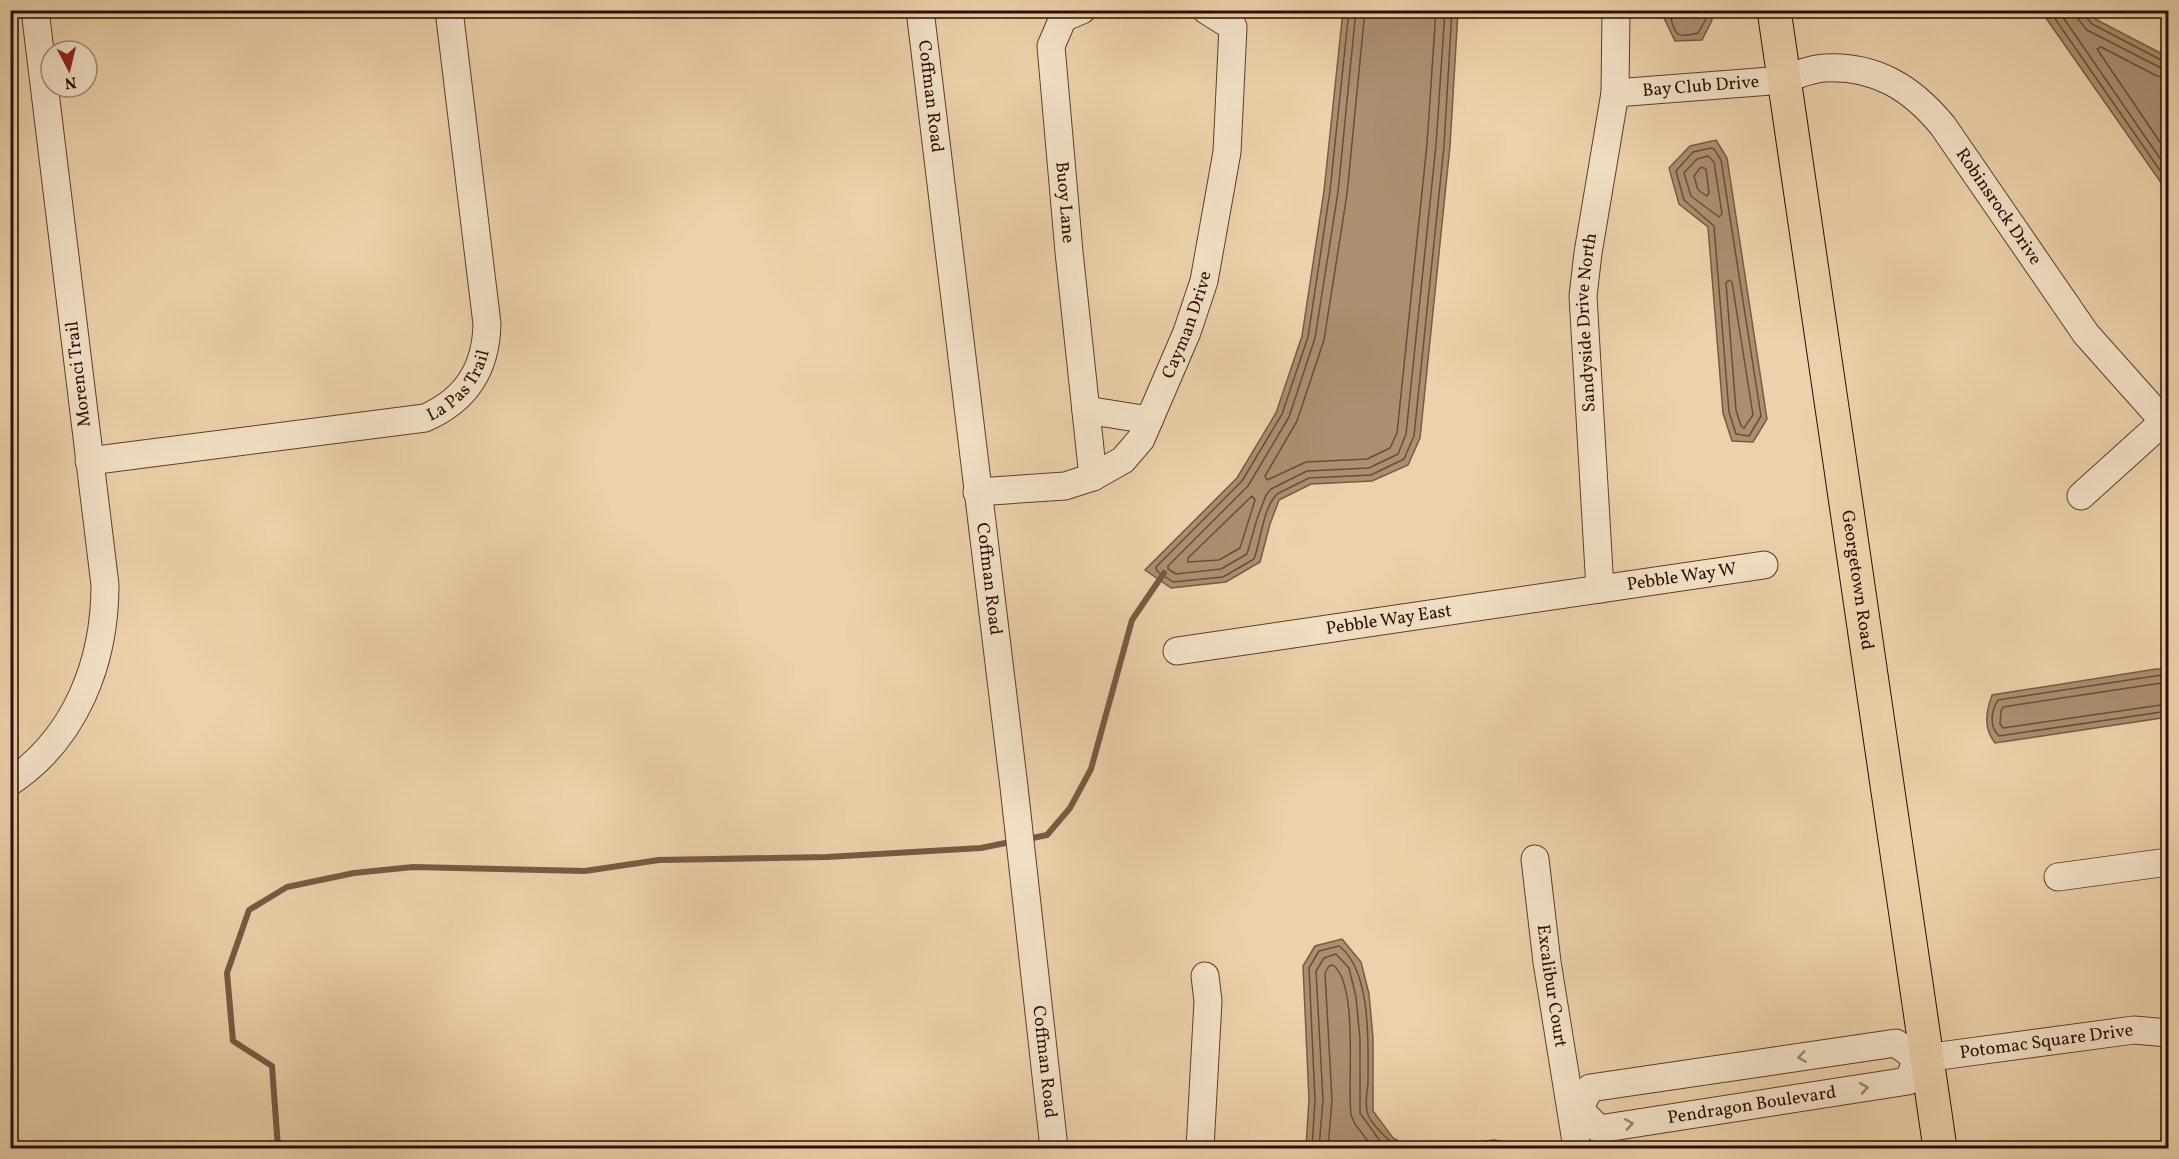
<svg xmlns="http://www.w3.org/2000/svg" width="2179" height="1159" viewBox="0 0 2179 1159" font-family="Vollkorn,serif">
	<rect width="100%" height="100%" fill="#ecd2aa"/>
	<filter id="stains"><feTurbulence type="fractalNoise" baseFrequency=".00333" numOctaves="4"/><feColorMatrix values="0 0 0 0 .2 0 0 0 0 .09 0 0 0 0 .02 0 0 0 .5 -.17"/></filter>
	<radialGradient id="worn" r=".72"><stop offset=".6" stop-color="#630" stop-opacity="0"/><stop offset="1" stop-color="#630" stop-opacity=".3"/></radialGradient>
	<g fill="#aa8f70" stroke="#775b43" stroke-width="1.5">
		<path d="M1711 10 1712 20 1702 40 1675 41 1664 18V11Z"/>
		<path d="M1343 11H1458L1450 146 1420 438 1408 465 1372 481 1311 484 1279 500 1270 524 1260 562 1226 582 1171 588 1145 570 1237 478 1276 413 1302 336 1324 191Z"/>
		<path d="M2041 11H2088L2095 19 2168 57V189L2164 187Z"/>
		<path d="M1716 140 1727 158 1767 419 1753 442 1732 441 1723 413 1708 227 1679 204 1669 168 1690 146Z"/>
		<path d="M2156 669H2168V717L1995 743C1983 728 1986 712 1992 695Z"/>
		<path d="M1342 939 1361 962 1369 994 1373 1038V1111L1393 1138 1413 1148H1306L1309 1099 1303 966 1315 946Z"/>
		<path d="M1494 1140 1542 1148H1425Z"/>
	</g>
	<g fill="none" stroke-linecap="round" stroke-linejoin="round">
		<g stroke="#6a4e38" stroke-width="1.5">
			<path d="M1349 10 1330 191 1308 337 1282 414 1242 481 1156 567 1157 571 1173 582 1223 577 1254 559C1261 540 1263 508 1277 494L1309 478 1371 475 1404 459 1414 436 1444 146 1452 10"/>
			<path d="M1356 10 1338 192 1315 338 1289 417 1248 486 1168 566V569L1176 574 1221 569 1247 554 1257 519 1266 495 1271 489 1307 471 1369 468 1398 454 1406 434 1436 145 1445 10"/>
			<path d="M1365 10 1347 194 1324 340 1297 421 1265 476 1267 480 1306 462 1367 459 1390 448 1397 433 1427 144 1436 10"/>
			<path d="M1670 10C1670 16 1673 30 1678 34 1682 37 1694 34 1698 33L1706 19V10"/>
			<path d="M2049 10 2168 182"/>
			<path d="M2058 10 2168 170"/>
			<path d="M2076 10 2078 19 2087 30 2161 68 2168 69"/>
			<path d="M2084 10 2085 16 2092 24 2163 61 2168 62"/>
			<path d="M2168 78 2157 76 2101 47 2097 49 2168 154"/>
			<path d="M1711 148 1714 149 1721 160 1761 416 1749 436 1736 434 1729 412 1714 226 1684 200 1676 171 1693 152Z"/>
			<path d="M1708 156 1714 162 1722 214 1719 217 1691 196 1684 173 1697 159Z"/>
			<path d="M1701 167 1706 169 1709 193 1707 196 1698 190 1694 176Z"/>
			<path d="M1729 280 1732 282 1753 415 1744 428 1741 426 1736 410 1726 283Z"/>
			<path d="M1252 496 1255 500 1240 548 1219 560 1188 562V558Z"/>
			<path d="M2168 674 1998 700C1991 711 1989 727 1999 736L2168 711"/>
			<path d="M2168 682 2003 707 2001 711 2000 724 2003 728 2168 704"/>
			<path d="M1312 1148 1315 1100 1309 968 1319 951 1339 946C1372 971 1368 1045 1368 1083 1367 1092 1365 1103 1367 1111 1369 1123 1390 1143 1401 1148"/>
			<path d="M1319 1148 1323 1100 1316 971 1324 958 1336 954 1349 968 1356 997 1360 1039V1113L1385 1148"/>
			<path d="M1328 1148 1332 1100 1325 973 1329 966 1333 965C1359 985 1347 1083 1351 1115L1355 1124 1373 1148"/>
		</g>
		<g stroke="#775b43" stroke-width="6">
			<path d="M1028 839 1047 835 1070 808 1091 769 1132 620 1164 573"/>
			<path d="M278 1148 272 1066 233 1041 227 973 249 910 287 887 354 873 413 867 585 871 659 860 827 857 981 848 1015 841"/>
		</g>
		<g stroke="#5b3e2a" stroke-width="29">
			<g id="minor">
				<path id="s1" d="M920 10 1014 787 1054 1148"/>
				<path id="s2" d="M1082 10 1063 18 1051 46 1069 252 1093 477"/>
				<path id="s3" d="M1615 93C1667 89 1719 85 1771 81 1789 80 1806 69 1824 68 1875 65 1912 88 1943 126L2086 334 2168 426"/>
				<path d="M1086 410 1149 420"/>
				<path id="s4" d="M89 461 425 418C466 400 486 369 487 324L449 10"/>
				<path id="s5" d="M977 492 1065 486 1093 477 1123 460 1141 439 1187 332 1204 281 1227 152 1233 27 1206 10"/>
				<path d="M2081 496 2164 421"/>
				<path id="s6" d="M1600 589 1583 296 1588 253 1615 93 1616 10"/>
				<path id="s7" d="M1177 651 1764 565"/>
				<path d="M10 782C76 738 105 662 105 585L35 10"/>
				<path id="s8" d="M1535 859 1547 962 1577 1148"/>
				<path d="M2058 877 2168 862"/>
				<path id="s9" d="M1579 1109 1590 1088 1896 1043 1917 1059 2134 1030 2168 1033"/>
				<path id="s10" d="M1579 1109 1599 1129 1908 1081 1917 1059"/>
				<path d="M1200 1148 1208 1001 1205 976"/>
			</g>
		</g>
		<g stroke="#2b0c00" stroke-width="35">
			<g id="major">
				<path id="s11" d="M1774 10 1940 1148"/>
			</g>
		</g>
		<use href="#minor" stroke="#f3e2c8" stroke-width="27"/>
		<use href="#major" stroke="#ecd2aa" stroke-width="33"/>
	</g>
	<defs><path id="oneway-chevron" d="M-2-3.5L2.5 0L-2 3.5" fill="none" stroke-width="1.6" stroke-linecap="round" stroke-linejoin="round" transform="scale(1.5)"/></defs>
	<g stroke="#99826e">
		<use href="#oneway-chevron" transform="translate(1802 1057) rotate(172)"/>
		<use href="#oneway-chevron" transform="translate(1864 1088) rotate(-9)"/>
		<use href="#oneway-chevron" transform="translate(1629 1124) rotate(-9)"/>
	</g>
	<g text-anchor="middle" dominant-baseline="central" stroke-width="6" stroke-linejoin="round" paint-order="stroke">
		<g font-size="18" fill="#2b0c00" stroke="#f3e2c8">
			<text stroke="none"><textPath href="#s3" startOffset="86">Bay Club Drive</textPath></text>
			<text stroke="none"><textPath href="#s1" startOffset="87">Coffman Road</textPath></text>
			<text stroke="none"><textPath href="#s2" startOffset="208">Buoy Lane</textPath></text>
			<text stroke="none"><textPath href="#s3" startOffset="447">Robinsrock Drive</textPath></text>
			<text stroke="none"><textPath href="#s6" startOffset="267">Sandyside Drive North</textPath></text>
			<text stroke="none"><textPath href="#s5" startOffset="303">Cayman Drive</textPath></text>
			<text transform="translate(79 374) rotate(-97)">Morenci Trail</text>
			<text stroke="none"><textPath href="#s4" startOffset="387">La Pas Trail</textPath></text>
			<text stroke="none"><textPath href="#s7" startOffset="510">Pebble Way W</textPath></text>
			<text stroke="none"><textPath href="#s1" startOffset="573">Coffman Road</textPath></text>
			<text stroke="none"><textPath href="#s11" startOffset="576">Georgetown Road</textPath></text>
			<text stroke="none"><textPath href="#s7" startOffset="214">Pebble Way East</textPath></text>
			<text stroke="none"><textPath href="#s8" startOffset="128">Excalibur Court</textPath></text>
			<text stroke="none"><textPath href="#s9" startOffset="490">Potomac Square Drive</textPath></text>
			<text stroke="none"><textPath href="#s1" startOffset="1059">Coffman Road</textPath></text>
			<text stroke="none"><textPath href="#s10" startOffset="183">Pendragon Boulevard</textPath></text>
		</g>
	</g>
	<rect width="2179" height="1159" fill="none" stroke="#ecd2aa" stroke-width="36"/>
	<rect x="12" y="12" width="2155" height="1135" fill="none" stroke="#2b0c00" stroke-width="3"/>
	<rect x="18" y="18" width="2143" height="1123" fill="none" stroke="#2b0c00" stroke-width="1.5"/>
	<g transform="translate(69 69) rotate(173)"><circle r="28" fill="#f3e2c8" stroke="#a38c78" stroke-width="1.5"/>
	<path d="M0-4.5L10 22L0 15L-10 22Z" fill="#8f2418"/>
	<text y="-9" font-size="16" font-weight="bold" text-anchor="middle" fill="#2b0c00">N</text>
	</g>
	<rect width="100%" height="100%" filter="url(#stains)"/>
	<rect width="100%" height="100%" fill="url(#worn)"/>
</svg>
